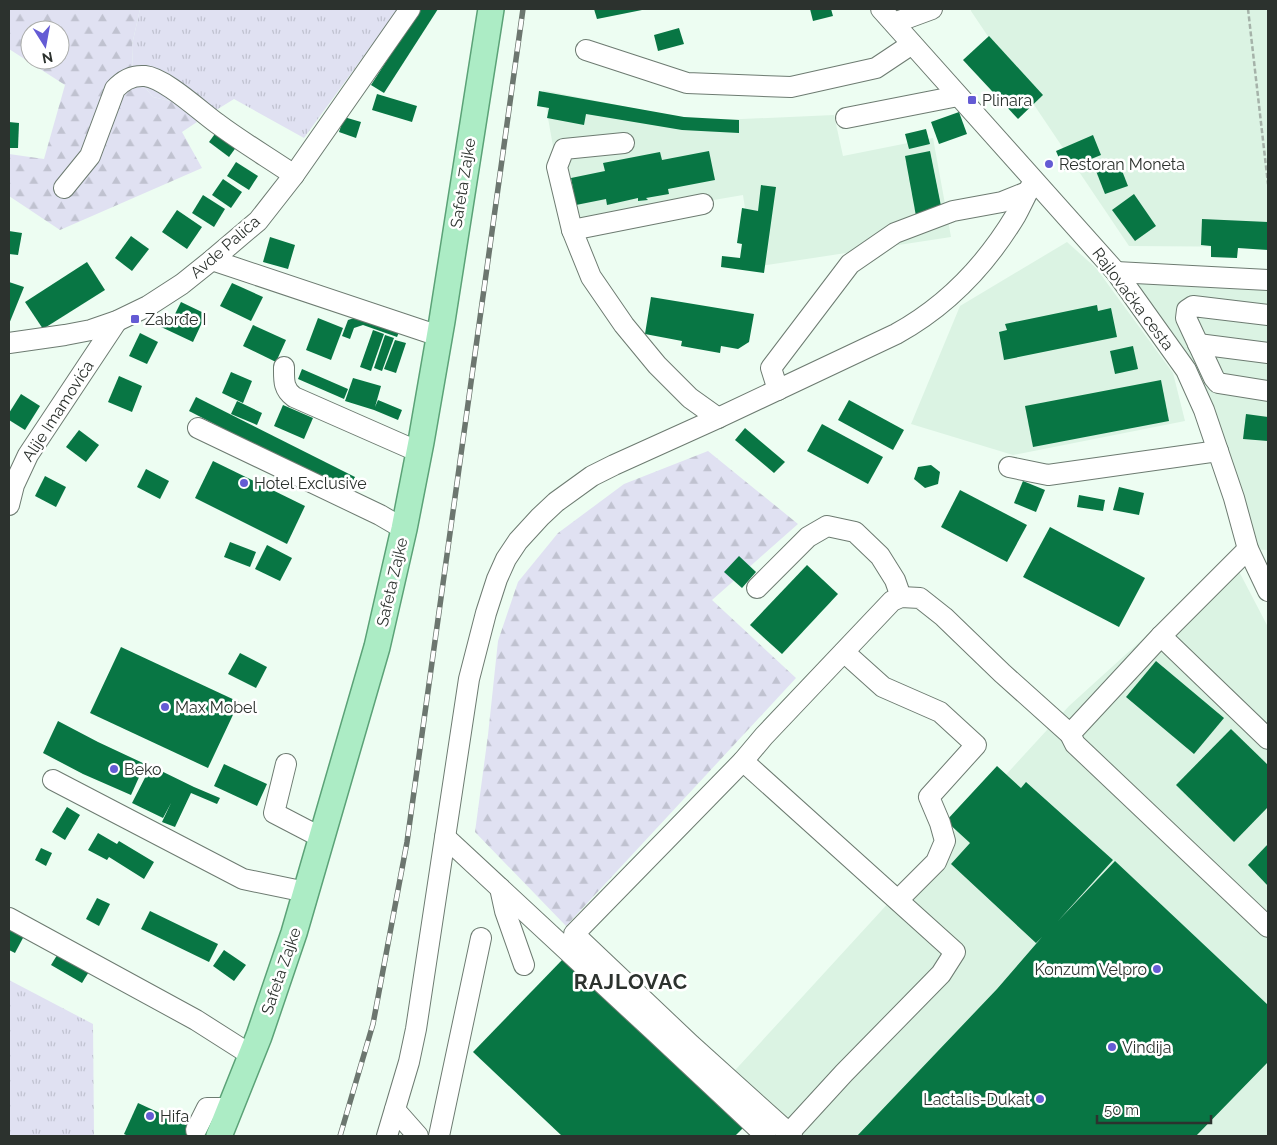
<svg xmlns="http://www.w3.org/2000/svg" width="1277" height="1145" viewBox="0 0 1277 1145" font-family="Raleway,sans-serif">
	<defs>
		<pattern id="grass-tufts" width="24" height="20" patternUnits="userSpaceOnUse" patternTransform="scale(1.25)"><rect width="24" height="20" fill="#e0e1f2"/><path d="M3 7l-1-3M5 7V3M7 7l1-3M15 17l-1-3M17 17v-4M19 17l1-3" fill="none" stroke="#c0c2d0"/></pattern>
		<pattern id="forest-firs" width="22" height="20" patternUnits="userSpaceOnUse" patternTransform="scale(1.25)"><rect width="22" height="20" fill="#e0e1f2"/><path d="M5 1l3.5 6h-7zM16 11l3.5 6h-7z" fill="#c0c2d0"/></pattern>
	</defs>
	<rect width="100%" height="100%" fill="#edfdf2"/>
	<g fill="#dbf3e3">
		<path d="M971 9H1268V247L1129 246 971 11Z"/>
		<path d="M543 90 697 121 834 115 843 156 933 138 951 237 754 267 743 195 567 225Z"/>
		<path d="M1067 242 1096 268 1173 373 1185 421 1013 455 911 424 960 306Z"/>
		<path d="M1116 272 1268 280V550L1248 549 1204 410Z"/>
		<path d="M1232 558 1268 627V1136H746L762 1120 727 1079 1069 706Z"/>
	</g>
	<g fill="url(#grass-tufts)">
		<path d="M140 9H398L304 138 234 99 197 122 175 102 153 97 133 73 132 45Z"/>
		<path d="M9 980 93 1024 94 1136H9Z"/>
	</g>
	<g fill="url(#forest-firs)" fill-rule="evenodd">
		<path d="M9 9H140L132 45 133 73 153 97 175 102 197 122 182 132 202 168 60 230 9 196V154L44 159 65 85 9 49ZM30 30H60V60H30Z"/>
		<path d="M708 451 798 524 712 600 796 678 566 926 475 832 488 735 498 641 518 582 558 533 624 484Z"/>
	</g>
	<g fill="#087644">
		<path d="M420 9H438L384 93 371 85Z"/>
		<path d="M594 9H642V10L597 19Z"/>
		<path d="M810 9H831L833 16 813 21Z"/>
		<path d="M679 28 684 44 658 51 654 35Z"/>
		<path d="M989 36 1043 95 1018 119 963 60Z"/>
		<path d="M539 91 684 117 739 120V133L682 130 586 114 584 125 547 118 549 108 537 106Z"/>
		<path d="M377 94 417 106 412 122 372 110Z"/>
		<path d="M959 112 967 134 939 144 931 122Z"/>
		<path d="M344 117 361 122 356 138 339 132Z"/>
		<path d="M9 122 19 123 18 148H9Z"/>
		<path d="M926 129 930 144 909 149 905 134Z"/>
		<path d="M217 131 237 146 229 157 209 142Z"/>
		<path d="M1093 135 1101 155 1064 170 1056 151Z"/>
		<path d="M709 151 715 180 668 189 669 194 646 198 648 200 638 201V198L607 205 606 199 576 205 571 178 605 171 603 163 660 152 662 160Z"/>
		<path d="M930 151 942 211 916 216 905 156Z"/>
		<path d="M236 162 258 176 249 190 227 176Z"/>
		<path d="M1119 163 1128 186 1105 194 1096 171Z"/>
		<path d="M223 179 242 192 231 208 212 195Z"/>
		<path d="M761 185 776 187 764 273 721 267 722 256 740 258 742 244 737 243 742 208 758 211Z"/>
		<path d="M1134 194 1156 226 1135 241 1112 210Z"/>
		<path d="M203 195 225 209 214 227 192 213Z"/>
		<path d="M177 210 202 227 187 249 162 232Z"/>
		<path d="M1202 219 1268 222V250L1238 248 1237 258 1211 257V246L1201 245Z"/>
		<path d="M9 231 22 233 18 255 9 254Z"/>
		<path d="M131 236 149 249 132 271 115 258Z"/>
		<path d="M270 237 295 245 288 269 263 262Z"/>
		<path d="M87 262 105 290 43 329 25 302Z"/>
		<path d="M9 282 24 287 9 324Z"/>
		<path d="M232 283 263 297 251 321 220 306Z"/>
		<path d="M651 297 754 314 749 342 738 349 721 346 720 353 681 346 682 341 645 334Z"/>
		<path d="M181 302 206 314 193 342 159 326 164 316 172 320Z"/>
		<path d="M1097 305 1098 311 1111 308 1117 337 1004 360 999 332 1007 330 1005 324Z"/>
		<path d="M366 314 401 327 397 337 363 325 354 328 350 339 342 336 348 320Z"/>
		<path d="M318 318 343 328 331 360 306 350Z"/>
		<path d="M253 325 286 340 276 362 243 346Z"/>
		<path d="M373 330 384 334 371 371 360 367Z"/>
		<path d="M140 333 158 342 147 364 129 356Z"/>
		<path d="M385 335 394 338 382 371 374 368Z"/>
		<path d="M395 340 406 343 396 373 384 369Z"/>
		<path d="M1133 346 1138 369 1115 374 1110 351Z"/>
		<path d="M302 369 348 389 344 399 298 379Z"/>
		<path d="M231 372 252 381 243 403 222 393Z"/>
		<path d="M119 376 142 386 132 412 108 402Z"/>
		<path d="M353 378 381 386 375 407 378 400 402 410 398 420 374 410 345 401Z"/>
		<path d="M1161 380 1169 421 1033 447 1025 406Z"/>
		<path d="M21 394 40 406 25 430 9 420V413Z"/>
		<path d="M196 397 355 477 348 492 189 411Z"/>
		<path d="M849 400 904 430 893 450 838 420Z"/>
		<path d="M237 401 262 413 257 425 231 414Z"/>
		<path d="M283 405 313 418 304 439 274 426Z"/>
		<path d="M1246 414 1268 417V441L1243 439Z"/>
		<path d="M822 424 883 457 868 484 807 451Z"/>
		<path d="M745 428 785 462 774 473 735 440Z"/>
		<path d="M79 430 99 445 86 462 66 447Z"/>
		<path d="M213 461 305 506 287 544 195 498Z"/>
		<path d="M931 465 940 472 938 484 925 488 914 479 918 467Z"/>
		<path d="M146 469 169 481 160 499 137 487Z"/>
		<path d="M45 476 66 487 56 507 35 496Z"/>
		<path d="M1023 481 1045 490 1036 512 1014 503Z"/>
		<path d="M1119 487 1144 493 1139 515 1113 510Z"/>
		<path d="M960 490 1027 525 1007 562 941 527Z"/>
		<path d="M1079 495 1105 500 1103 511 1077 507Z"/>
		<path d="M1050 527 1145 578 1119 627 1023 577Z"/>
		<path d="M230 542 256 552 250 567 224 557Z"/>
		<path d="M267 545 292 558 280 581 255 569Z"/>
		<path d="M739 556 756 572 742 588 724 572Z"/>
		<path d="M807 565 838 594 782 654 750 625Z"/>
		<path d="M121 647 239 702 208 768 90 713Z"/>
		<path d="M240 653 267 667 256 688 228 674Z"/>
		<path d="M1156 661 1224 718 1194 754 1126 697Z"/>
		<path d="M58 721 98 742 145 764 131 795 83 774 43 753Z"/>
		<path d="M1231 729 1268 765V807L1234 842 1176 785Z"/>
		<path d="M224 764 267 784 257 806 214 786Z"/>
		<path d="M151 766 194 787 220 798 217 804 191 793 175 827 162 822 171 803 163 818 132 803Z"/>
		<path d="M997 766 1021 788 1026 782 1113 860 1058 921 1115 861 1268 1005V1062L1196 1136H857L997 989 1042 937 1036 943 951 864 970 843 946 821Z"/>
		<path d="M67 807 80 815 65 840 52 832Z"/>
		<path d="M98 833 117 844 119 841 154 862 144 879 109 857 107 860 88 850Z"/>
		<path d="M1268 844V886L1248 865Z"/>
		<path d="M41 848 52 853 46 866 35 860Z"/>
		<path d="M97 898 110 904 99 926 86 919Z"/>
		<path d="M150 911 218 944 209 962 141 929Z"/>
		<path d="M9 928 24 936 15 953 9 950Z"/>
		<path d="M224 950 246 965 234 981 213 966Z"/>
		<path d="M59 952 90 970 82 983 51 965Z"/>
		<path d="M564 958 743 1128 735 1136H562L473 1052Z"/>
		<path d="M138 1103 201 1132 199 1136H128L124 1134Z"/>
	</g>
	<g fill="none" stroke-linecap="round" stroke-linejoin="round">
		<g stroke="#6d7b71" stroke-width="22">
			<g id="minor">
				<path d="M881 9 1116 272 1186 370 1204 410 1234 498 1248 549 1268 591"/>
				<path d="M894 23 932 9"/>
				<path d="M586 50 687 83 791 87 876 68 912 44"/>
				<path d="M846 118 958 96"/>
				<path d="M624 143 564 149 557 167 572 230 591 277 624 325 657 365 690 398 718 418"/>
				<path d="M64 188 90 156 115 89C123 80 132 75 145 76 165 78 201 112 218 124 242 142 269 158 294 175"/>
				<path d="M572 230 703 204"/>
				<path d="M212 260 439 336"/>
				<path d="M1116 272 1268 280"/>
				<path d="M1268 315 1193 306 1187 310 1186 318 1214 378 1218 383 1268 391"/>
				<path d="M9 343 65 335 91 330 117 321 148 306 182 284 212 260 258 221 294 175 410 9"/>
				<path d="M1198 344 1268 353"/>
				<path d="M284 367C284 380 283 389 294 397L419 452"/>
				<path d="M778 390 771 368 850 264 895 233 953 211 1002 202 1027 192"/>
				<path d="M198 428 380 515 404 529"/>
				<path d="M1009 467 1048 475 1218 451"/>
				<path d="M9 505 14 485 28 455 117 321"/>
				<path d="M757 588 808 537 827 526 855 532 880 556 895 580 901 597"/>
				<path d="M1161 636 1268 739"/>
				<path d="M844 652 883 687 940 712 976 745 929 797 940 823 945 841 936 862 898 900"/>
				<path d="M1070 734 1161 636 1248 549"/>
				<path d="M743 761 955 952 941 974 844 1073 789 1133"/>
				<path d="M286 764 274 813 322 838"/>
				<path d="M53 780 243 879 306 892"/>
				<path d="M445 837 655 1032 766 1136"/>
				<path d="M500 888 505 911 524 965"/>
				<path d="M9 918 196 1020 251 1055"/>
				<path d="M395 1110 418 1136"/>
				<path d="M196 1130 207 1108H230"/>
				<path d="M387 1136 409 1062 416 1029 469 679 486 613 497 579 506 559 518 541 540 517 556 502 592 476 614 465 718 418 896 334C947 306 986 265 1016 215 1022 204 1027 192 1034 181"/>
				<path d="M439 1136 481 938"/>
				<path d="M792 1136 691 1045 574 934 743 761 764 736 892 601 901 597 920 598 944 617 1002 673 1070 734 1075 744 1268 927"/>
			</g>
		</g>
		<g stroke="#5ba277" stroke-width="28">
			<path id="major" d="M219 1136 259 1036 294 933 377 647 404 529 421 442 442 321 491 9"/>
		</g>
		<path stroke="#a5b2a9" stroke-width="2.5" stroke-dasharray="5 2.5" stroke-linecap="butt" d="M1248 9 1268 184"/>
		<use href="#minor" stroke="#fff" stroke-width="20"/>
		<use href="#major" stroke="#acecc5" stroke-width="25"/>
		<g stroke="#6c766f" stroke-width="5.5">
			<path id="rail" d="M340 1136 373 1024 407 842 523 9"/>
		</g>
		<use href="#rail" stroke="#fff" stroke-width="4" stroke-dasharray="11" stroke-linecap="butt"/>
	</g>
	<g fill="#645bd4" stroke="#fff" stroke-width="2">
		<rect x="967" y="95" width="10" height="10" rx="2.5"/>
		<circle cx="1049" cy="164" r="5"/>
		<rect x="130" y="314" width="10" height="10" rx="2.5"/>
		<circle cx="244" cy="483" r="5"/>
		<circle cx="165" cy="707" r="5"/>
		<circle cx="114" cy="769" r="5"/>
		<circle cx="1157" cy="969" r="5"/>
		<circle cx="1112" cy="1047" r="5"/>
		<circle cx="1040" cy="1099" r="5"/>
		<circle cx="150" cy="1116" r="5"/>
	</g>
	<g text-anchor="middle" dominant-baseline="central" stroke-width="5" stroke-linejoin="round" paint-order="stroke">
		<g font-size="16" fill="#2c322e" stroke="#fff" text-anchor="start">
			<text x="982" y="100">Plinara</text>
			<text x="1059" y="164">Restoran Moneta</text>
			<text x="145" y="319">Zabrđe I</text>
			<text x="254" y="483">Hotel Exclusive</text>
			<text x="175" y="707">Max Mobel</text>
			<text x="124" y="769">Beko</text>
			<text x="1147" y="969" text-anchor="end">Konzum Velpro</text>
			<text x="1122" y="1047">Vindija</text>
			<text x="1030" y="1099" text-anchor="end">Lactalis-Dukat</text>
			<text x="160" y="1116">Hifa</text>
		</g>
		<g font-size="16" fill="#2c322e" stroke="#fff">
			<text transform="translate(463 183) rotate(-81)">Safeta Zajke</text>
			<text transform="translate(225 247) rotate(-41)">Avde Palića</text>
			<text transform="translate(1133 299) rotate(53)">Rajlovačka cesta</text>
			<text transform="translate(58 411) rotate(-57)">Alije Imamovića</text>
			<text transform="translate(392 582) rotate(-77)">Safeta Zajke</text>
			<text transform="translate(281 971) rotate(-71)">Safeta Zajke</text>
		</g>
		<g font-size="21" font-weight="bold" letter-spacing="1" fill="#2c322e" stroke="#fff">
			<text x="631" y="981">RAJLOVAC</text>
		</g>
	</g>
	<rect width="1277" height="1145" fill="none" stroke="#2c322e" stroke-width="20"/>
	<g transform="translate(45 45) rotate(169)"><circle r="24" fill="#ffffff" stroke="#abadab"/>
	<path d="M0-4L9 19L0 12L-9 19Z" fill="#645bd4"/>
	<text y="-8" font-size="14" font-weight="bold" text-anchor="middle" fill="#2c322e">N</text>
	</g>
	<path d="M1097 1115v8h114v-8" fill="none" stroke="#2c322e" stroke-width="2.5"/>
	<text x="1104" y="1115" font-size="15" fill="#2c322e" stroke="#ffffff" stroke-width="4" paint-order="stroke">50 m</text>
</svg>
